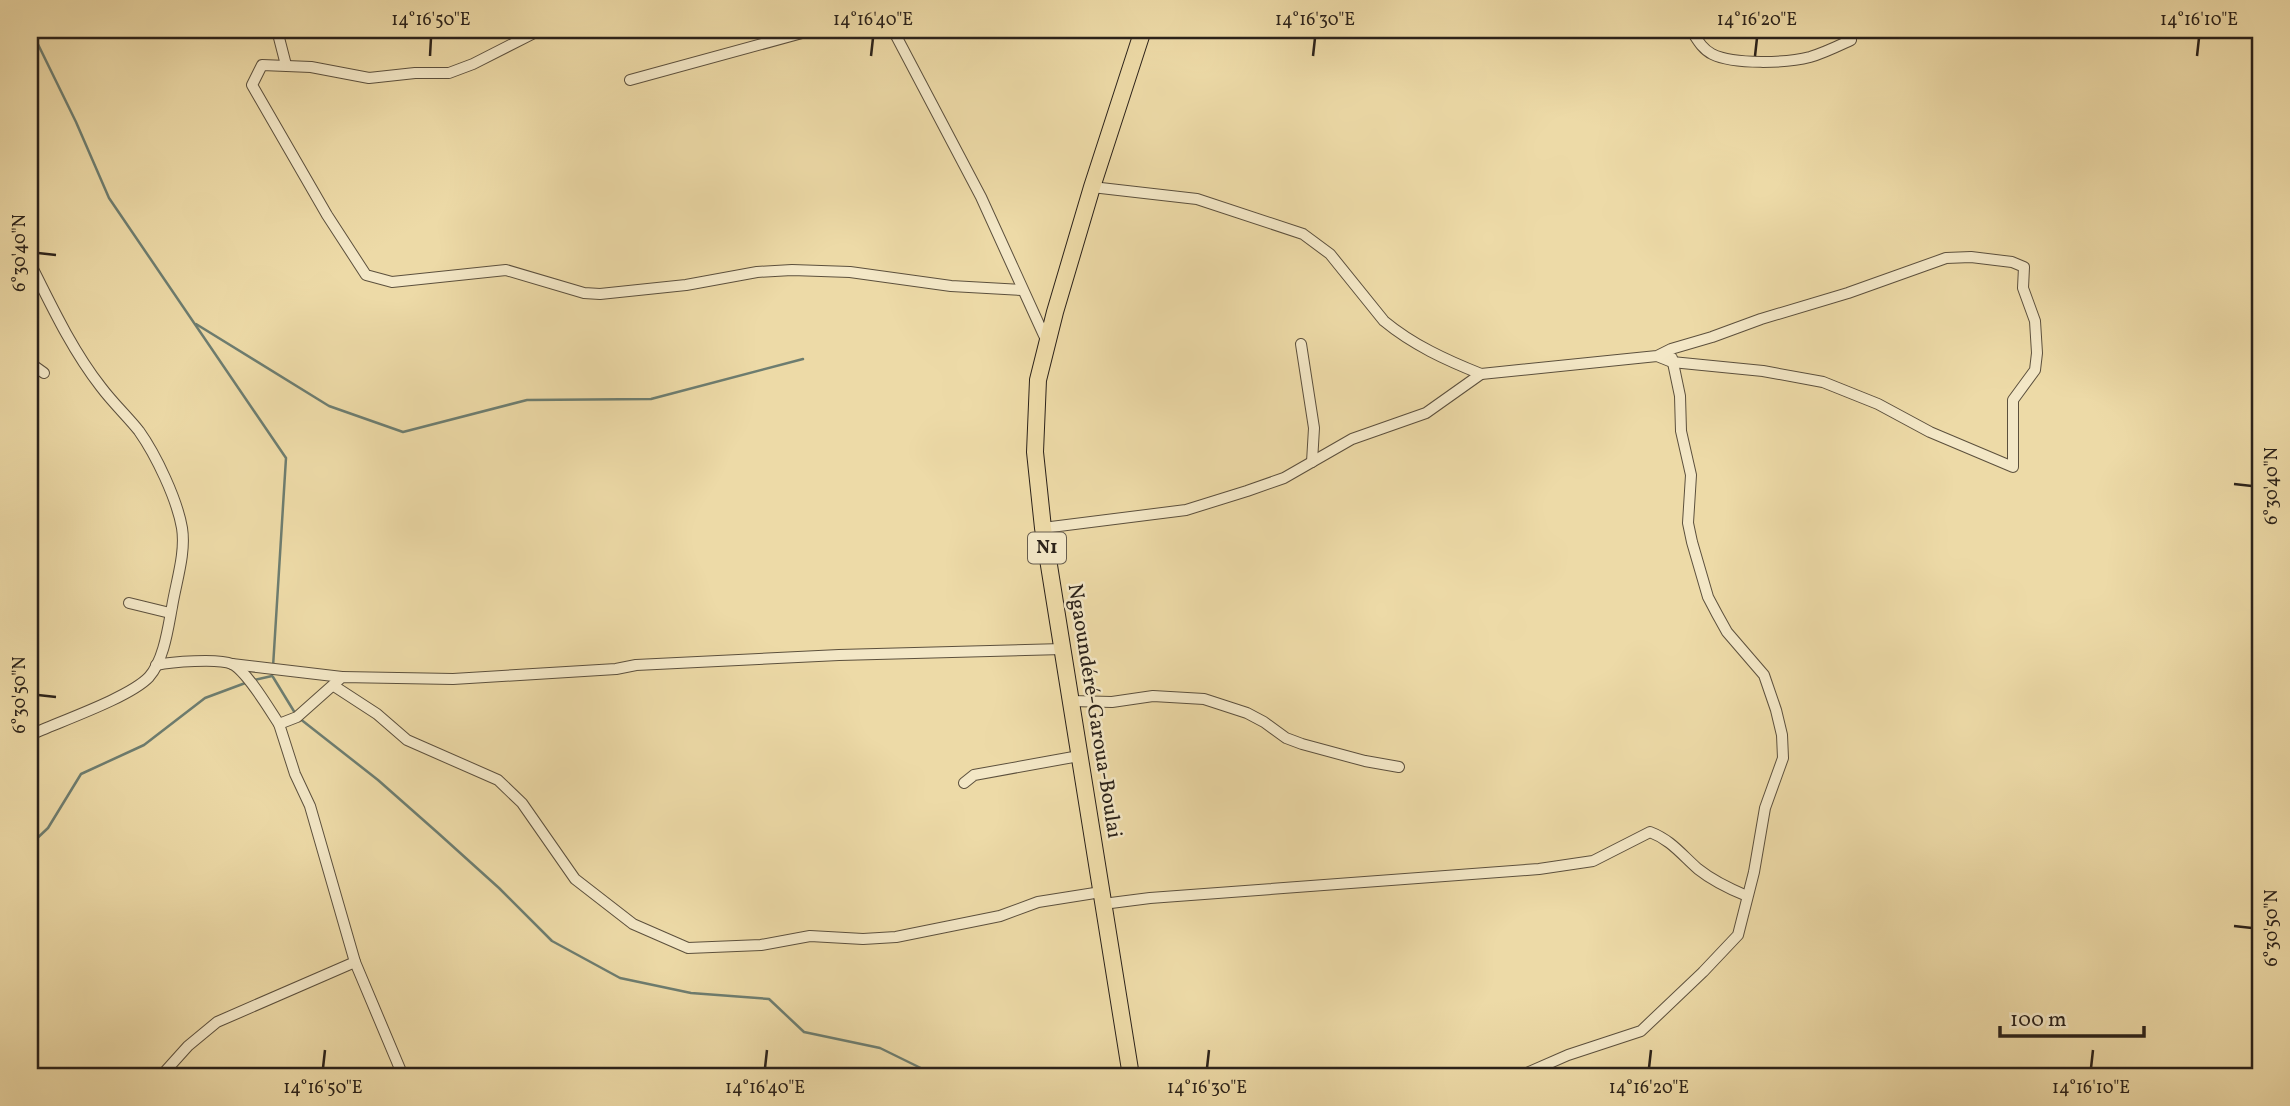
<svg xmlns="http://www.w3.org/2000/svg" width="2290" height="1106" viewBox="0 0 2290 1106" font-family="Vollkorn,serif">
	<rect width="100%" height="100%" fill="#eddaa7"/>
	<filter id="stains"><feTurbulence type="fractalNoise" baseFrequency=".00286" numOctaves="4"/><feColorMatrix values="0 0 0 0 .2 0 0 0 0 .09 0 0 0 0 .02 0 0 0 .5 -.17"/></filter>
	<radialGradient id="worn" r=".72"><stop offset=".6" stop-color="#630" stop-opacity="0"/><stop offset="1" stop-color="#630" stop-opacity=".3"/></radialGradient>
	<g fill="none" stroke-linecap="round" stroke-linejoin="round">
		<g stroke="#6d7d70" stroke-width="2.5">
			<path d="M31 30 76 122 109 198 286 458 273 667"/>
			<path d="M196 324 329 406 403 432 527 400 651 399 803 359"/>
			<path d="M273 677 295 713"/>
			<path d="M254 680 272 676V673"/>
			<path d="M299 718 378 780 438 833 499 888 552 941 620 978 691 993 769 999 804 1032 880 1048 937 1076"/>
			<path d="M30 845 48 828 81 774 144 745 205 698 248 682"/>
		</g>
		<g stroke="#5c503d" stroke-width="12">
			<g id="minor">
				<path d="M277 30 286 65"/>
				<path d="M540 30 473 64 449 73H415L369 78 311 67 262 65 252 85 327 215 366 275 392 282 506 270 584 293 600 294 686 285 757 272 792 270 850 272 951 286 1022 290"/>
				<path d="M893 30 981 197 1047 342"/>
				<path d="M1691 30C1697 39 1702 49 1712 54 1734 65 1787 63 1810 57 1824 53 1838 46 1851 40"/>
				<path d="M630 80 813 30"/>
				<path d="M30 263C51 305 72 350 101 387 113 403 127 416 139 431 156 455 177 499 182 528 186 553 176 582 172 607 168 628 164 660 149 677 129 698 58 722 30 735"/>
				<path d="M1301 344 1314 428 1312 462"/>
				<path d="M30 363 44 373"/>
				<path d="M1481 374 1657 356 1671 349 1712 337 1761 319 1848 293 1946 258 1971 257 2012 262 2024 267 2023 288 2035 321 2037 353 2035 370 2013 400V467L1930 432 1878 404 1823 382 1763 371 1672 362 1657 356"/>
				<path d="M1043 528 1186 510 1247 491 1284 478 1352 439 1426 413 1481 374C1446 360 1413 345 1384 321L1330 254 1303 234 1197 199 1092 187"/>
				<path d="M129 603 170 613"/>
				<path d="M232 664 342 677"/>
				<path d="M156 665C171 662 218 658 232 664 247 671 269 709 279 724"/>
				<path d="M334 686 377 714 407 740 498 780 522 803 575 879 633 924 688 948 761 945 810 936 863 939 896 937 1000 916 1038 902 1101 892"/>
				<path d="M1071 701 1112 702 1153 696 1204 699 1247 713 1264 722 1286 738 1302 744 1365 761 1399 767"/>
				<path d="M964 783 974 775 1079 756"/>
				<path d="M1103 904 1150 898 1539 869 1593 861 1650 832C1671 840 1681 854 1698 869 1713 881 1730 889 1747 896"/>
				<path d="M161 1076 188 1046 217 1022 355 962"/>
				<path d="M403 1076 355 962 310 806 295 774 279 724 297 717 342 677 453 679 616 669 636 665 839 655 1063 649"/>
				<path d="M1520 1076 1568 1055 1641 1031 1703 972 1738 935 1754 872 1765 808 1783 758 1782 735 1776 710 1764 675 1727 632 1717 614 1708 597 1692 542 1688 523 1691 475 1681 431 1680 396 1672 358"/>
			</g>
		</g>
		<g stroke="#2b221a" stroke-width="18">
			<path id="trunk" d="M1131 1076 1043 528 1035 452 1038 380 1055 312 1092 187 1143 30"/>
		</g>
		<use href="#minor" stroke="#f3e7c6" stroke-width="10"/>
		<use href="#trunk" stroke="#eddaa7" stroke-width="16"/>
	</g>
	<path fill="none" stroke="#2b221a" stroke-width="2.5" d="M430 56 431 38M871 56 873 38M1313 56 1315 38M1755 56 1757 38M2197 56 2199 38M38 253 56 255M2234 484 2252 486M38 695 56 697M2234 926 2252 928M323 1068 325 1050M765 1068 767 1050M1207 1068 1209 1050M1649 1068 1651 1050M2091 1068 2093 1050"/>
	<g text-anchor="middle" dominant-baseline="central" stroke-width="5" stroke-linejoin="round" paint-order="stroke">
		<rect fill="#f3e7c6" stroke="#675d4e" stroke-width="2" x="1028" y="532.5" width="38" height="31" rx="5"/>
		<g font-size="19" font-weight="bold" fill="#2b221a">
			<text x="1047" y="548">N1</text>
		</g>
		<g font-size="21" fill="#2b221a" stroke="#f3e7c6">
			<text transform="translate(1094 711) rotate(81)">Ngaoundéré-Garoua-Boulai</text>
		</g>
	</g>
	<rect width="2290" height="1106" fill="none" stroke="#eddaa7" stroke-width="77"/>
	<path d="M2000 1026v10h144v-10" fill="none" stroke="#2b221a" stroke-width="3.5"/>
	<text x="2010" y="1026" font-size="21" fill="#2b221a" stroke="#f3e7c6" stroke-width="5" paint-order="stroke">100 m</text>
	<rect x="38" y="38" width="2214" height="1030" fill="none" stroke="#2b221a" stroke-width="2.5"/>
	<g font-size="18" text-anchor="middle" fill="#2b221a">
		<text x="431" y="25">14°16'50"E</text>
		<text x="873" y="25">14°16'40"E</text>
		<text x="1315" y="25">14°16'30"E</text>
		<text x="1757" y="25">14°16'20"E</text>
		<text x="2199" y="25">14°16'10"E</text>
		<text transform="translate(19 253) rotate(-90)" y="6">6°30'40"N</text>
		<text transform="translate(2271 486) rotate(-90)" y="6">6°30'40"N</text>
		<text transform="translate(19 695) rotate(-90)" y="6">6°30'50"N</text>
		<text transform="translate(2271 928) rotate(-90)" y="6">6°30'50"N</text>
		<text x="323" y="1093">14°16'50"E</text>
		<text x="765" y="1093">14°16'40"E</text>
		<text x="1207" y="1093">14°16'30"E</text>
		<text x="1649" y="1093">14°16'20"E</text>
		<text x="2091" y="1093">14°16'10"E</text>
	</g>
	<rect width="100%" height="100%" filter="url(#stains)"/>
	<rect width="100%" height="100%" fill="url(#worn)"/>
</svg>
